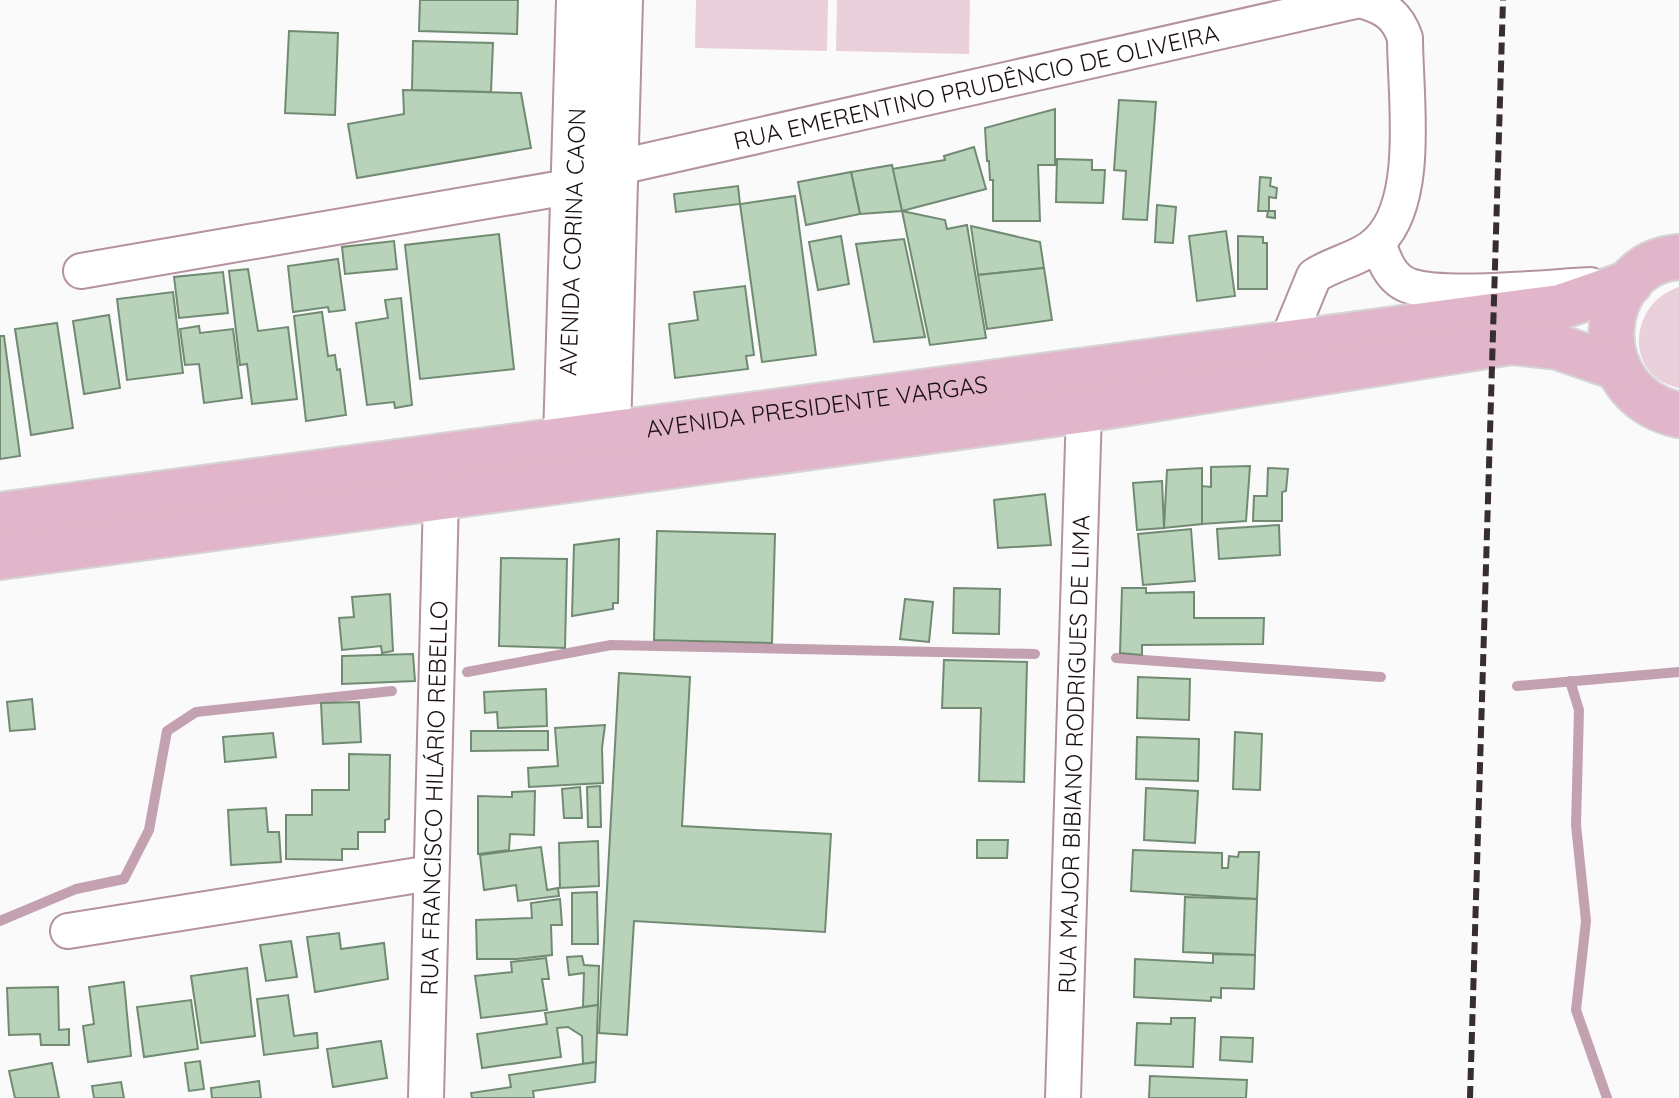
<svg xmlns="http://www.w3.org/2000/svg" width="1679" height="1098" viewBox="0 0 1679 1098" font-family="Quicksand,sans-serif">
	<rect width="100%" height="100%" fill="#fafafa"/>
	<g fill="#e9d0db">
		<path d="M696 0H828L827 51 695 48Z"/>
		<path d="M837 0H970L969 54 836 51Z"/>
		<path d="M1679 287V388C1623 377 1628 303 1679 287Z"/>
	</g>
	<g fill="none" stroke-linecap="round" stroke-linejoin="round">
		<g stroke="#c4a1b0" stroke-width="10">
			<path d="M1116 658 1381 677"/>
			<path d="M467 672 611 645 1035 654"/>
			<path d="M1570 681 1579 710 1576 825 1586 921 1576 1010 1607 1098"/>
			<path d="M1517 686 1679 672"/>
			<path d="M0 921 76 889 124 879 149 830 167 731 196 712 392 691"/>
		</g>
	</g>
	<g fill="#b8d3ba" stroke="#718b73" stroke-width="2">
		<path d="M420 0H518L517 34 419 31Z"/>
		<path d="M289 31 338 33 335 115 285 113Z"/>
		<path d="M413 41 493 43 491 92 412 90Z"/>
		<path d="M403 90 521 93 531 148 357 178 348 124 404 114Z"/>
		<path d="M1119 100 1156 102 1147 220 1123 219 1126 171 1114 170Z"/>
		<path d="M1055 109V165H1038L1040 221H993V180H990L989 161H987L985 128Z"/>
		<path d="M974 147 986 189 902 211 892 169 945 160 944 156Z"/>
		<path d="M1057 159 1092 160V170H1105L1103 203 1056 202Z"/>
		<path d="M892 165 902 211 860 214 851 172Z"/>
		<path d="M851 172 860 214 806 225 798 182Z"/>
		<path d="M1260 177 1271 178 1270 186 1277 188 1276 198 1269 197V211H1275V218L1267 217 1268 211H1258Z"/>
		<path d="M738 186 740 204 676 212 674 194Z"/>
		<path d="M795 196 816 355 762 362 740 204Z"/>
		<path d="M1157 205 1176 207 1173 243 1155 242Z"/>
		<path d="M902 211 945 220 947 229 967 225 986 338 930 345Z"/>
		<path d="M971 226 1040 242 1044 268 978 275Z"/>
		<path d="M1226 231 1235 296 1197 301 1189 236Z"/>
		<path d="M499 234 514 369 420 379 405 245Z"/>
		<path d="M841 236 849 284 818 290 809 242Z"/>
		<path d="M1238 236 1263 237V243H1267V289H1238Z"/>
		<path d="M904 239 925 337 874 342 856 244Z"/>
		<path d="M394 241 397 269 345 274 342 247Z"/>
		<path d="M338 259 345 310 329 312 328 307 293 312 288 266Z"/>
		<path d="M1044 268 1052 320 987 329 978 275Z"/>
		<path d="M248 269 258 331 288 327 297 399 252 404 247 364 240 365 229 271Z"/>
		<path d="M223 272 228 313 179 318 174 277Z"/>
		<path d="M745 286 754 355 746 356 748 369 675 378 669 324 698 320 694 292Z"/>
		<path d="M173 292 183 373 127 380 117 299Z"/>
		<path d="M401 298 412 405 395 408 394 402 367 405 356 323 388 318 385 300Z"/>
		<path d="M322 312 328 356 335 355 337 370 340 369 346 415 306 421 294 316Z"/>
		<path d="M109 315 120 388 84 394 73 321Z"/>
		<path d="M57 323 73 428 31 435 15 329Z"/>
		<path d="M199 326 200 333 233 329 242 398 204 403 199 364 185 365 180 329Z"/>
		<path d="M0 336H4L20 456 0 459Z"/>
		<path d="M1250 466 1246 521 1202 524V486L1211 487V467Z"/>
		<path d="M1202 468V524L1164 528 1167 470Z"/>
		<path d="M1268 468 1288 469 1286 491 1282 492V521H1253L1254 496H1267Z"/>
		<path d="M1162 481 1164 528 1137 530 1133 483Z"/>
		<path d="M1045 494 1051 545 998 548 994 500Z"/>
		<path d="M1279 525 1280 555 1219 559 1217 529Z"/>
		<path d="M1191 529 1195 581 1143 585 1138 534Z"/>
		<path d="M657 531 775 534 772 643 654 640Z"/>
		<path d="M619 539 618 603H613V609L572 616 574 545Z"/>
		<path d="M501 558 567 559 565 648 499 646Z"/>
		<path d="M954 588 1000 589 999 634 953 633Z"/>
		<path d="M1122 588H1146V593L1194 592V618H1264L1263 644 1142 645V655L1120 653Z"/>
		<path d="M390 594 393 651 382 653 381 646 342 650 339 618 354 617 352 597Z"/>
		<path d="M905 599 933 602 929 642 900 639Z"/>
		<path d="M413 654 415 681 342 684V656Z"/>
		<path d="M944 660 1027 662 1024 782 979 781 981 708H942Z"/>
		<path d="M619 673 690 677 682 826 831 834 825 932 634 921 627 1035 599 1033Z"/>
		<path d="M1138 677 1190 679 1189 720 1137 718Z"/>
		<path d="M546 689 547 726 498 728 497 712 485 713 484 692Z"/>
		<path d="M32 699 35 729 10 731 7 702Z"/>
		<path d="M359 702 361 742 323 744 321 703Z"/>
		<path d="M605 725 602 748 603 783 529 787 528 768 558 766 555 728Z"/>
		<path d="M471 731H548V750L471 751Z"/>
		<path d="M1235 732 1262 734 1260 790 1233 789Z"/>
		<path d="M273 733 276 757 225 762 223 737Z"/>
		<path d="M1137 737 1199 739 1198 781 1136 779Z"/>
		<path d="M349 754 390 755 389 819 385 820V832H358V849H342V860L286 859V815H312V790H349Z"/>
		<path d="M600 786 601 827H588L587 787Z"/>
		<path d="M580 787 582 818H564L562 789Z"/>
		<path d="M1146 788 1198 791 1195 843 1144 840Z"/>
		<path d="M535 791 534 835 510 834 509 850 478 854V796L512 797V792Z"/>
		<path d="M266 808 268 832H279L281 862 231 865 228 810Z"/>
		<path d="M977 840H1008L1007 858H977Z"/>
		<path d="M598 841 599 886 560 888 559 843Z"/>
		<path d="M541 847 547 890 558 888 559 896 518 901 516 885 484 890 480 855Z"/>
		<path d="M1133 850 1222 853V868H1228L1229 856 1238 857 1239 852H1259L1257 899 1131 891Z"/>
		<path d="M597 892 598 944H572V893Z"/>
		<path d="M1185 897 1257 899 1255 955 1183 952Z"/>
		<path d="M560 899 562 925H551L552 955 517 959H477L476 920 532 918 531 903Z"/>
		<path d="M339 933 341 949 384 943 388 979 315 992 307 937Z"/>
		<path d="M291 941 297 977 266 981 260 945Z"/>
		<path d="M1213 954 1255 955 1254 989 1221 988V998L1211 997V1001L1134 997 1135 959 1213 963Z"/>
		<path d="M582 956 584 965 599 966 598 1005 583 1007 584 973 569 975 567 957Z"/>
		<path d="M546 958 549 979H542L547 1010 481 1018 475 976 512 972 511 962Z"/>
		<path d="M247 968 255 1036 201 1043 191 976Z"/>
		<path d="M124 982 131 1056 88 1062 83 1026 94 1024 89 987Z"/>
		<path d="M58 987 59 1030 69 1029V1045H41L40 1034 9 1035 7 988Z"/>
		<path d="M288 995 294 1036 317 1033 318 1048 264 1055 257 999Z"/>
		<path d="M191 1000 198 1049 144 1057 137 1007Z"/>
		<path d="M598 1005 596 1062 583 1064 582 1036 568 1027 557 1028 561 1057 482 1068 477 1034 547 1024 545 1013Z"/>
		<path d="M1171 1018H1195L1193 1067 1135 1065 1137 1023 1171 1024Z"/>
		<path d="M1221 1037 1253 1038 1252 1062 1220 1060Z"/>
		<path d="M381 1041 387 1078 333 1087 327 1049Z"/>
		<path d="M200 1061 204 1089 189 1091 185 1063Z"/>
		<path d="M596 1062 595 1082 533 1091 534 1098H472L471 1093 511 1087 509 1075Z"/>
		<path d="M52 1063 59 1098H15L9 1071Z"/>
		<path d="M1150 1076 1247 1080 1246 1098H1149Z"/>
		<path d="M259 1081 261 1098H212L211 1088Z"/>
		<path d="M121 1082 124 1098H94L92 1086Z"/>
	</g>
	<g fill="none" stroke-linecap="round" stroke-linejoin="round">
		<g stroke="#b492a1" stroke-width="38">
			<g id="minor">
				<path id="s1" d="M615 168 1360 0C1384 7 1397 14 1405 38 1405 95 1421 199 1379 241 1362 259 1335 262 1314 276L1286 344"/>
				<path d="M1378 243C1384 260 1391 280 1410 286 1445 298 1548 287 1590 285"/>
				<path d="M81 271 574 186"/>
				<path d="M68 931 431 873"/>
				<path id="s2" d="M426 1098 441 497"/>
				<path id="s3" d="M1063 1098 1084 410"/>
			</g>
		</g>
		<g stroke="#b492a1" stroke-width="48">
			<g id="secondary">
				<path d="M579 0 566 439 588 471"/>
				<path d="M608 434 620 0"/>
			</g>
		</g>
		<g stroke="#d6d4d5" stroke-width="48">
			<g id="primary">
				<path d="M1679 257C1595 263 1583 394 1679 415"/>
				<path id="s4" d="M0 515 1560 307 1630 283"/>
				<path d="M0 557 1084 410 1511 342 1558 347 1616 367"/>
			</g>
		</g>
		<use href="#minor" stroke="#fff" stroke-width="34"/>
		<use href="#secondary" stroke="#fff" stroke-width="44"/>
		<use href="#primary" stroke="#e1b6ca" stroke-width="44"/>
		<path stroke="#382d32" stroke-width="6" stroke-dasharray="12 6" stroke-linecap="butt" d="M1470 1098 1503 0"/>
	</g>
	<g text-anchor="middle" dominant-baseline="central" stroke-width="7" stroke-linejoin="round" paint-order="stroke">
		<g font-size="24" fill="#1c1016" stroke="#fff">
			<text stroke="none"><textPath href="#s1" startOffset="370">RUA EMERENTINO PRUDÊNCIO DE OLIVEIRA</textPath></text>
			<text transform="translate(572 242) rotate(-88)">AVENIDA CORINA CAON</text>
			<text stroke="none"><textPath href="#s4" startOffset="824">AVENIDA PRESIDENTE VARGAS</textPath></text>
			<text stroke="none"><textPath href="#s3" startOffset="344">RUA MAJOR BIBIANO RODRIGUES DE LIMA</textPath></text>
			<text stroke="none"><textPath href="#s2" startOffset="300">RUA FRANCISCO HILÁRIO REBELLO</textPath></text>
		</g>
	</g>
</svg>
